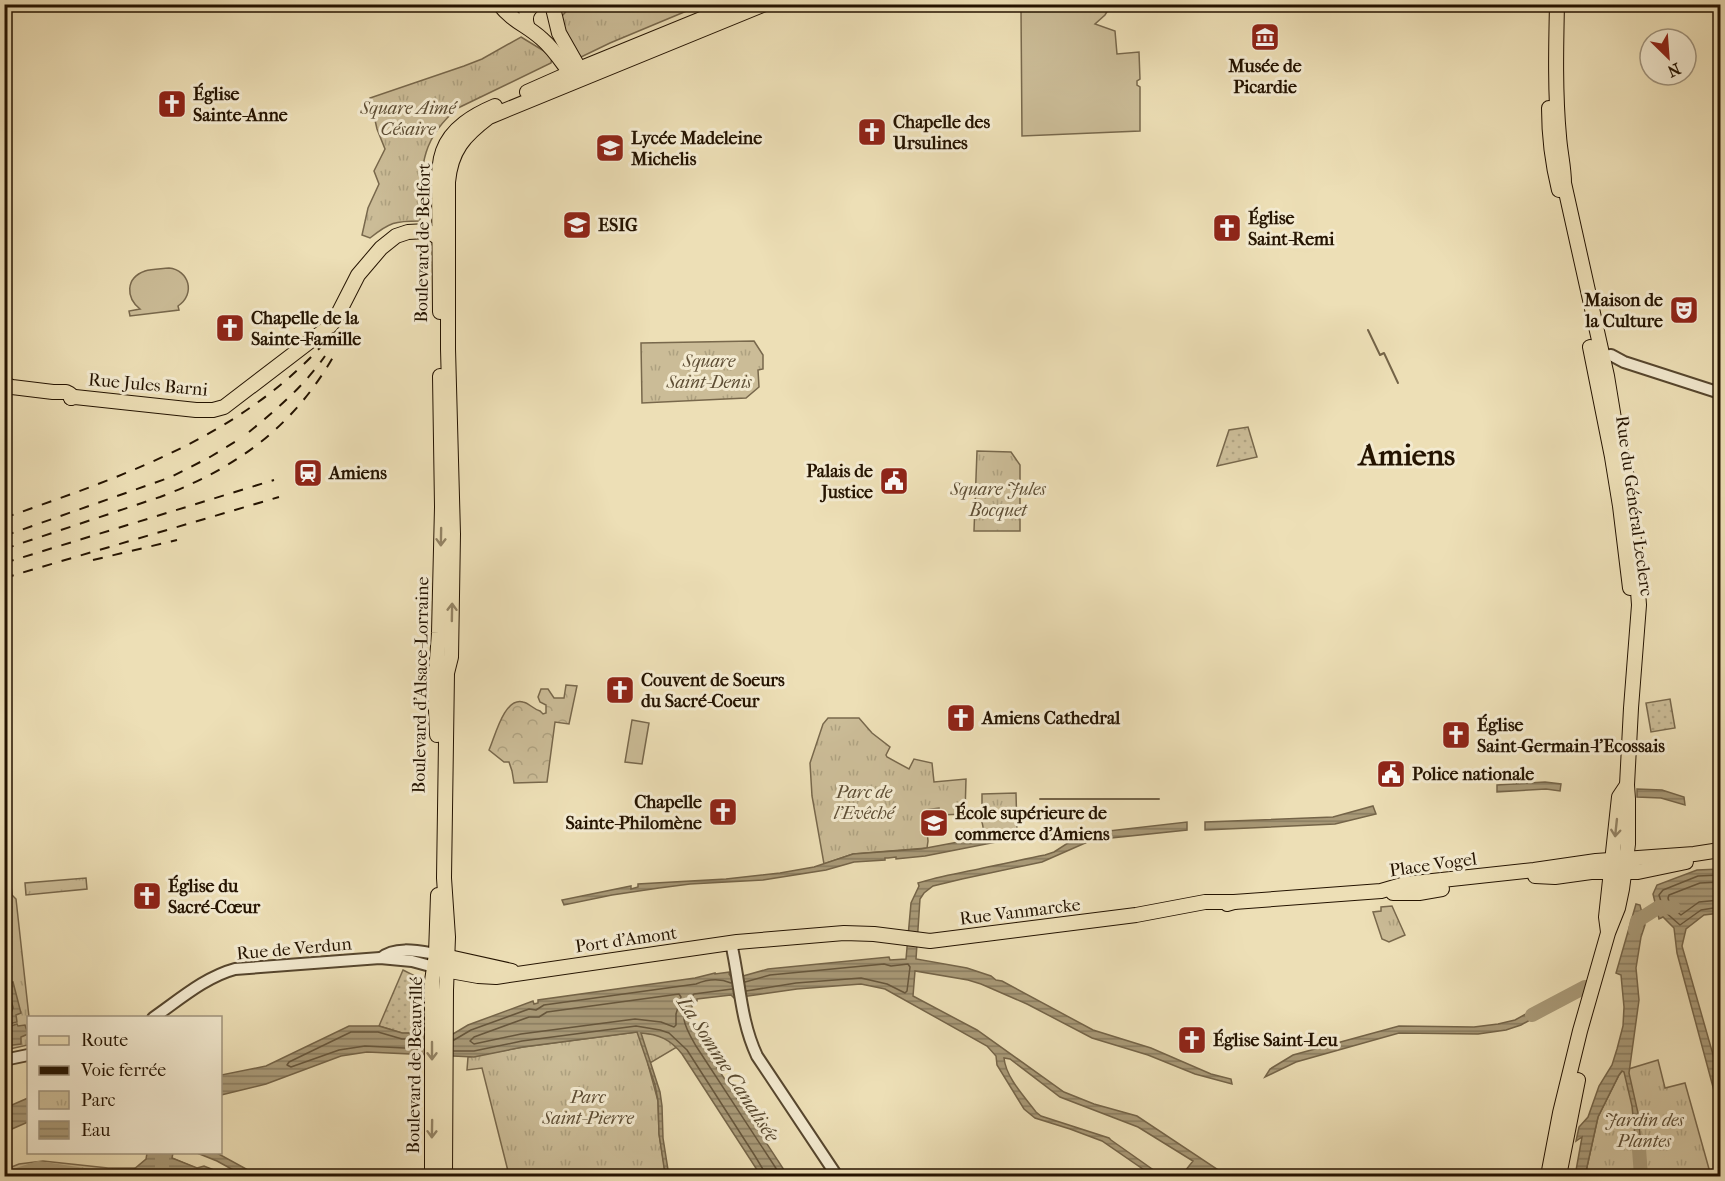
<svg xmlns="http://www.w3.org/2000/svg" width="1725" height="1181" viewBox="0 0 1725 1181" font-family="'IM FELL French Canon',serif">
	<defs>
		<pattern id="grass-dots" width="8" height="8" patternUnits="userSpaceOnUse" patternTransform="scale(1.5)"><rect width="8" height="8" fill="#cbbc97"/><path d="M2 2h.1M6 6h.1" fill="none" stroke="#aea180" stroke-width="1.8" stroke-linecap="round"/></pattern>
		<pattern id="forest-crowns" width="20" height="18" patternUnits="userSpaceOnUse" patternTransform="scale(1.5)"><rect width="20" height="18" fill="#cbbc97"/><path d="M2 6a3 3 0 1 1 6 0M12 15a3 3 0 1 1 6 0" fill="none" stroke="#aea180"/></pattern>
		<pattern id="wetland-marsh" width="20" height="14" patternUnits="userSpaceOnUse" patternTransform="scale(1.5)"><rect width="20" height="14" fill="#cbbc97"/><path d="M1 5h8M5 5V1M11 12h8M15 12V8" fill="none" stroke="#aea180"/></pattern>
		<pattern id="park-tufts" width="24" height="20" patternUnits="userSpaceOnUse" patternTransform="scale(1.5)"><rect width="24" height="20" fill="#cbbc97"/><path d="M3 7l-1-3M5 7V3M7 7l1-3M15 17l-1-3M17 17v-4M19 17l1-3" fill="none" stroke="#aea180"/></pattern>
		<pattern id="water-rules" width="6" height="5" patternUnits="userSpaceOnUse" patternTransform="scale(1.5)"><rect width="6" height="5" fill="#a99a78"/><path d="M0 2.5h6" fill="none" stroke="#897c60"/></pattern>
	</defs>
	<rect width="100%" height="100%" fill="#eddfb6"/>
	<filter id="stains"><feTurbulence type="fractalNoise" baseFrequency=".00333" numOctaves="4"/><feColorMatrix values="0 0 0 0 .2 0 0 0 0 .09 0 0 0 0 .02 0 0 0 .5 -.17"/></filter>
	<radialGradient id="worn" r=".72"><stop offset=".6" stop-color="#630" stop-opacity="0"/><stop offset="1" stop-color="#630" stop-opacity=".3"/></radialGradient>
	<g fill="url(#grass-dots)" stroke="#78684c" stroke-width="1.5">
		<path d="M1248 427 1257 457 1217 466 1229 430Z"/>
		<path d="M1670 699 1675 728 1651 732 1646 703Z"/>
		<path d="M403 970 419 978 424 985 426 1033H402L379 1026Z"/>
	</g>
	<path fill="url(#forest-crowns)" stroke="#78684c" stroke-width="1.5" d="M566 685 577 686 569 724 555 722 547 782 514 783 512 771 509 762H504L489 750C495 737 504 697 523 702 529 703 533 709 540 711L543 714 546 713V705L540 702 538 697 541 689H548L554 698H564Z"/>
	<path fill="url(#wetland-marsh)" stroke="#78684c" stroke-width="1.5" d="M157 1152 215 1176H5L4 1170 19 1164 43 1161 108 1168H141Z"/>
	<g fill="url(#park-tufts)" stroke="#78684c" stroke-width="1.5">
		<path d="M572 5H701L610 43 579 58 559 24 562 16Z"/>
		<path d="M521 37 549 54 552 58 551 63 458 108C417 142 422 172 420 221 395 221 390 222 370 238L362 235 368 208 379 184 374 171 385 149 377 129 370 98 464 66 482 59Z"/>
		<path d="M754 341 763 355V369L758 370 759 387 746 398 642 403 641 343Z"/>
		<path d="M977 451 1011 452 1020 465V531H974Z"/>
		<path d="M828 718H859L872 733 890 747 886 755 887 757 909 769 914 759 932 763 934 782 966 779 965 814 940 815 939 808 925 810 928 841 927 848 853 854 824 864 812 796 810 763 823 724Z"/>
		<path d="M1016 793 1017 831 985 837 982 822V794Z"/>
		<path d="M4 813 12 895 16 899 29 1017 28 1045 5 1050Z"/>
		<path d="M86 878 87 889 26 895 25 883Z"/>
		<path d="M1392 906 1405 935 1389 942 1382 939 1373 912 1381 911V907Z"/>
		<path d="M637 1032 658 1035 665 1038 677 1047 648 1064 658 1101 659 1134 666 1176H527V1174L508 1171 482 1068 467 1070 468 1057 523 1047Z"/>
		<path d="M1658 1060 1665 1088 1685 1083 1711 1176H1585L1598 1117 1619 1075 1622 1071Z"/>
	</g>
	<g fill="#cbbc97" stroke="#78684c" stroke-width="1.5">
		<path d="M1111 5 1105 15 1095 24 1115 31 1117 54 1139 52 1140 79 1137 81V85L1140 87V131L1022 136 1021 10Z"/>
		<path d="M169 268C189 270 196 294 178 306L179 310 130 316 129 311 140 309C126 298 125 278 145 271 152 269 161 269 169 268Z"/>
		<path d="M632 720 649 723 642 764 625 762Z"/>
	</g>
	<g fill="url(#water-rules)" stroke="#746448" stroke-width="1.5">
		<path d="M1545 782 1561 784 1560 791 1546 789 1497 792V785Z"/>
		<path d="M1637 789 1662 790 1684 797 1685 805 1661 798 1637 797Z"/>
		<path d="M1373 806 1376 814 1335 824 1205 830V822L1333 817Z"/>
		<path d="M1187 822V830L1092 840 1042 862 962 879 933 886 924 893 920 899 916 959 967 968 991 976 996 980 1002 981 1093 1030 1151 1048 1211 1074 1231 1079 1232 1084 1195 1074 1148 1055 1092 1038 1027 1004 981 984 968 980 915 971 913 996 977 1030 1064 1092 1094 1104 1137 1116 1223 1173 1220 1176H1203L1197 1171 1190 1176H1181L1193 1161 1138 1127 1060 1097 1010 1059 1004 1058C1006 1078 1025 1097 1036 1112L1041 1116 1109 1138 1111 1140 1162 1176H1153L1102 1141 1070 1129 1035 1118 1024 1109 997 1065 996 1056 987 1046 885 989 861 984 797 989 734 998 731 995 697 999V1001L693 1003 689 1017 694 1031H695L701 1043 788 1176H761L682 1054C671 1040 659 1034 641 1033L660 1092 662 1106 663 1138 669 1176H666L665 1174 659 1134 658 1101 655 1085 637 1032 523 1047 474 1057 367 1052 341 1056 266 1084 221 1095V1075L266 1066 349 1026H379L402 1033 453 1034 468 1025 533 1001 534 1004 538 1003V1000L695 978 715 973V974L730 972 729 974 731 977 743 976 768 969 889 957 890 960 906 959 911 903 919 886 918 883C939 876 961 873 983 868 1004 864 1024 859 1045 855L1054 852 1068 843 1066 839H1051V834L1091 833Z"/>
		<path d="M1024 833V835L1022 837 925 856 896 859V857L888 858H885V860L854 862 826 870 763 880 690 884 659 888 612 895 564 905 562 900 631 886V889L638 887V884L726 879 780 873 814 867 853 854 921 849 979 838 980 841Z"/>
		<path d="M1720 869V913L1704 915 1686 929 1682 946 1720 1079V1113L1677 953 1674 928 1663 917 1659 919 1653 894 1657 885 1697 870Z"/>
		<path d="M1636 904 1640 905 1645 925 1641 937 1636 968 1639 1000 1629 1073 1638 1113 1643 1167H1638L1632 1106 1624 1072 1622 1071 1619 1075 1598 1117 1585 1176H1575L1582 1137 1576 1141 1579 1127 1588 1117 1599 1086 1612 1065 1617 1049 1623 1026 1624 1007 1621 975 1616 973Z"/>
		<path d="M13 982 21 1013 16 1015 17 1022 5 1025V984Z"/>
		<path d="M1544 1004 1548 1010 1521 1025 1506 1030 1478 1034 1399 1033 1296 1062 1265 1077 1270 1069 1293 1055 1399 1026 1474 1027 1498 1024 1515 1020Z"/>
		<path d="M17 1024 18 1026 25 1025 28 1034 21 1037V1044L5 1046V1028Z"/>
		<path d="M28 1098V1122L5 1132V1108Z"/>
		<path d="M147 1153H173L172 1158 197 1168 204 1166 229 1176H192L179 1171H170L171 1175 153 1170H133L146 1159Z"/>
		<path d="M197 1153H217L259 1176H244L217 1161Z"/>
	</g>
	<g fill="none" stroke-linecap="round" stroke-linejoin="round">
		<g stroke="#66563c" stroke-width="1.5">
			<path d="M1720 875 1698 876 1663 890 1659 895 1664 911 1680 925 1701 910 1720 907"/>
			<path d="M1720 882 1700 883 1669 895 1668 898 1670 906 1681 915 1699 902 1720 900"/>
			<path d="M4 949C13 960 4 968 5 980 5 986 12 1001 13 1008L9 1017 4 1019"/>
			<path d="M745 982 770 975 884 964 891 966 908 964 910 967 907 991 905 993 887 984 861 978 796 983 746 991"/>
			<path d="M732 989 694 994C676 1013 685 1027 696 1046L781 1176"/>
			<path d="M679 994 681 997 676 1014V1025L674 1027 661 1022 635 1019 521 1034 474 1044 470 1041 474 1037 529 1017H539L547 1012Z"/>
			<path d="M424 1039H402L378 1032H351L289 1062 287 1065 291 1067 339 1050 365 1046 424 1049"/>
			<path d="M454 1040 471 1030 529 1009 536 1010 544 1005 696 984C708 979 719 978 731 983"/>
			<path d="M454 1051H474L522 1041 636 1026 660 1030 669 1033 687 1050 755 1156 764 1171 765 1176"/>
		</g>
		<g stroke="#746448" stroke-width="2">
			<path d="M1368 330 1380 355 1384 353 1398 383"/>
			<path d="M1040 799H1159"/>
			<path d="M90 1173 91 1176"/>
		</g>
		<g stroke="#a99a78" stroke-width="8">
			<path d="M4 1176 38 1165 90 1173 145 1176"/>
			<path d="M145 1176 162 1174 166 1176"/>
		</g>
		<g stroke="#a99a78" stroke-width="14">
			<path d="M1635 930 1637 921 1659 907 1674 908"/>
			<path d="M1532 1015 1585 987"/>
			<path d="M1639 1149 1641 1176"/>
			<path d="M162 1152V1174"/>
		</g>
		<g stroke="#56462e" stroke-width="14">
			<g id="minor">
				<path d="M1595 357 1611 355 1624 362 1720 393"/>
				<path d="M731 943C740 981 740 1020 757 1056L837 1176"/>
				<path d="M381 958C395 946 418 951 436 954"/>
				<path d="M153 1018C179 1000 205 977 235 969L380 958 412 961 434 967"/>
				<path d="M4 1060 28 1055"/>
			</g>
		</g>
		<g stroke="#241300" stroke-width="16">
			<g id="major">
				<path d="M499 4C513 22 527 25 542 39 556 51 564 66 575 79"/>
				<path d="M552 4 559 33 576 63 582 76"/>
				<path d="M527 25C524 16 527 9 535 4"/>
				<path d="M527 92 579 69 738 4"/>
				<path d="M1549 108C1549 138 1552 162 1559 190"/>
				<path d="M440 312 439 184C439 173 439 162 443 151 451 128 474 115 495 106"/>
				<path d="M1590 347 1612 457 1620 506 1630 588"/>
				<path d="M4 384 12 387 53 392H66L70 394 71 398"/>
				<path d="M71 398 75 397 196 410H213L224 407 330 326 335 320 358 275 381 248 396 236 408 232 427 231 439 238"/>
				<path d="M437 735 435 686 439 633 442 507 440 376"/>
				<path d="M1535 876 1555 877 1591 872H1638L1686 862"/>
				<path d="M1393 893H1419L1442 889"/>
				<path d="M1227 904 1234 902 1381 891 1405 884 1534 870 1596 861 1694 854 1720 850"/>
				<path d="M1608 932 1606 917 1619 797 1627 785"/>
				<path d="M440 955 512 971"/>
				<path d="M439 969 478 976 496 977 737 942 844 933 874 934 930 941 1136 915 1205 902H1234"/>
				<path d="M432 1176V981L436 954 438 895"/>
				<path d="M445 1176 446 990 448 937 444 878 447 673 451 657 453 534 448 349V182C451 150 464 136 489 117L765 4"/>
				<path d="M1548 1176 1560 1113 1580 1031 1608 933 1618 908 1622 889 1628 844V799L1627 785 1631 708 1639 605 1635 549 1627 477 1617 437 1607 376 1564 183C1564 167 1560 152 1559 136 1555 93 1556 48 1557 4"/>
				<path d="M1559 1176 1578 1080"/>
			</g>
		</g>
		<use href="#minor" stroke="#f3ead0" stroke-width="10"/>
		<use href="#major" stroke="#eddfb6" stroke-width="14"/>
		<g stroke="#241300" stroke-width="2" stroke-dasharray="10 10" stroke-linecap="butt">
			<path d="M249 432C277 409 304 386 325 356"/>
			<path d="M4 518C126 475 247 435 333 333"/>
			<path d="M4 536 171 477 210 457 238 440"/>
			<path d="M4 549 160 497C239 467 296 425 337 350"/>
			<path d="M93 560 177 540"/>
			<path d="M4 563 274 480"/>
			<path d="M4 578 279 497"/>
		</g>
	</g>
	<defs><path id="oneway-shaft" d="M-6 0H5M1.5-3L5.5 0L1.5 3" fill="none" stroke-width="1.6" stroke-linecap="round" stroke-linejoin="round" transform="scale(1.5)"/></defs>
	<g stroke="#938364">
		<use href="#oneway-shaft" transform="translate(441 537) rotate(91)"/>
		<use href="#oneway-shaft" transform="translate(452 612) rotate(-89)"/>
		<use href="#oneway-shaft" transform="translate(1616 828) rotate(96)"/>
		<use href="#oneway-shaft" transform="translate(432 1051) rotate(90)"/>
		<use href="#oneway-shaft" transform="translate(432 1129) rotate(91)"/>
	</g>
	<defs>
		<g id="museum-square" transform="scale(1.5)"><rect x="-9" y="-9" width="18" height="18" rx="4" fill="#8f2418" stroke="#f3ead0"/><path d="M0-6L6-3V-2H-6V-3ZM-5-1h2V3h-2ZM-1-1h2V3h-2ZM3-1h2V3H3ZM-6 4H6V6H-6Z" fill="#fff"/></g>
		<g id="church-square" transform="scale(1.5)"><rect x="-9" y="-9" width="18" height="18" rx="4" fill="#8f2418" stroke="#f3ead0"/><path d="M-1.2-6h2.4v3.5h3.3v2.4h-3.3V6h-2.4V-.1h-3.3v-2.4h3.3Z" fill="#fff"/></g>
		<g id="university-square" transform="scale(1.5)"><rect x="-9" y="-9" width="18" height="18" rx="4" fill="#8f2418" stroke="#f3ead0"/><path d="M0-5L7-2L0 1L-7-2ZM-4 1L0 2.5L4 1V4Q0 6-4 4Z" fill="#fff"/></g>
		<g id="theatre-square" transform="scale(1.5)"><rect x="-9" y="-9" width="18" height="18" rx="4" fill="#8f2418" stroke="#f3ead0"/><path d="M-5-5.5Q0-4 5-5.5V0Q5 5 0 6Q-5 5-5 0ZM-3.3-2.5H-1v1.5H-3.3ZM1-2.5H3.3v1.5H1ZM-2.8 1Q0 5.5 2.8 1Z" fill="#fff"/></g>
		<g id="station-square" transform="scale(1.5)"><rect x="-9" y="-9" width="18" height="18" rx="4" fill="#8f2418" stroke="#f3ead0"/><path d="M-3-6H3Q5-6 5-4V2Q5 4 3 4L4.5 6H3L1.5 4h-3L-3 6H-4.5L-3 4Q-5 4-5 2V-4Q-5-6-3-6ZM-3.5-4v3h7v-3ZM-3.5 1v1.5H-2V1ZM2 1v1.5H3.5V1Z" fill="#fff"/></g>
		<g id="civic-square" transform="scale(1.5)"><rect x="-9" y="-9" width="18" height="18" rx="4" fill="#8f2418" stroke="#f3ead0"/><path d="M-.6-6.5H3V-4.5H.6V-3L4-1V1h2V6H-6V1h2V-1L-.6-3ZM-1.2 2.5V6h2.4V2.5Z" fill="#fff"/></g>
	</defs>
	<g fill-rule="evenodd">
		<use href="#museum-square" x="1265" y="37"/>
		<use href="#church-square" x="172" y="104"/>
		<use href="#church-square" x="872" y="132"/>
		<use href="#university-square" x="610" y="148"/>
		<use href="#university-square" x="577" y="225"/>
		<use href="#church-square" x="1227" y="228"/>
		<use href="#theatre-square" x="1684" y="310"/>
		<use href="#church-square" x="230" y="328"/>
		<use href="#station-square" x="308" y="473"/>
		<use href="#civic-square" x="894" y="481"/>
		<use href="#church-square" x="620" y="690"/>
		<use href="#church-square" x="961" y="718"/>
		<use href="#church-square" x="1456" y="735"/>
		<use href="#civic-square" x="1391" y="774"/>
		<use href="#church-square" x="723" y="812"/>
		<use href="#university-square" x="934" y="823"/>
		<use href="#church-square" x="147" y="896"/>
		<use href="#church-square" x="1192" y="1040"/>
	</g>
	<g text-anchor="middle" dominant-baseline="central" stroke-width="6" stroke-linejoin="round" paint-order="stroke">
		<g font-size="18" font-weight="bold" fill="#241300" stroke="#f3ead0" text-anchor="start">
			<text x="1265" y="66" text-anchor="middle">Musée de<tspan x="1265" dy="21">Picardie</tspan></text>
			<text x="193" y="94">Église<tspan x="193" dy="21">Sainte-Anne</tspan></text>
			<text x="893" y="122">Chapelle des<tspan x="893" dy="21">Ursulines</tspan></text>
			<text x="631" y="138">Lycée Madeleine<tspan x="631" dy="21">Michelis</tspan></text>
			<text x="1248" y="218">Église<tspan x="1248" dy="21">Saint-Remi</tspan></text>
			<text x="598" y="225">ESIG</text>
			<text x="1663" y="300" text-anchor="end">Maison de<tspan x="1663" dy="21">la Culture</tspan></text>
			<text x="251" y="318">Chapelle de la<tspan x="251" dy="21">Sainte-Famille</tspan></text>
			<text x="873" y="471" text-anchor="end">Palais de<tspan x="873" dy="21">Justice</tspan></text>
			<text x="329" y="473">Amiens</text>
			<text x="641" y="680">Couvent de Soeurs<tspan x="641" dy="21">du Sacré-Coeur</tspan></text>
			<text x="982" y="718">Amiens Cathedral</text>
			<text x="1477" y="725">Église<tspan x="1477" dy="21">Saint-Germain-l'Ecossais</tspan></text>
			<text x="1412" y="774">Police nationale</text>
			<text x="702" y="802" text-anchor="end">Chapelle<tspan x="702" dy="21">Sainte-Philomène</tspan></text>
			<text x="955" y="813">École supérieure de<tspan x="955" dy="21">commerce d'Amiens</tspan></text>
			<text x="168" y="886">Église du<tspan x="168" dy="21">Sacré-Cœur</tspan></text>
			<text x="1213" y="1040">Église Saint-Leu</text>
		</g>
		<g font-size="18" font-style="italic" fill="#5e4e35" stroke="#f3ead0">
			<text x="408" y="108">Square Aimé<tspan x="408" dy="21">Césaire</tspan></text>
			<text x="709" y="361">Square<tspan x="709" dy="21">Saint-Denis</tspan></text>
			<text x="998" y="489">Square Jules<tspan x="998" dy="21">Bocquet</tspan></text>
			<text x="864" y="792">Parc de<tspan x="864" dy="21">l'Evêché</tspan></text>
			<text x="588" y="1097">Parc<tspan x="588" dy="21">Saint-Pierre</tspan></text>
			<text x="1644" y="1120">Jardin des<tspan x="1644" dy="21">Plantes</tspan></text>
		</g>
		<g font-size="18" fill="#241300" stroke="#f3ead0">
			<text transform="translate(423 243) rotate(-89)">Boulevard de Belfort</text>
			<text transform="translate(148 385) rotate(5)">Rue Jules Barni</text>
			<text transform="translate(1634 506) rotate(82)">Rue du Général Leclerc</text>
			<text transform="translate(421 685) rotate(-89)">Boulevard d'Alsace-Lorraine</text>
			<text transform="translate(1433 865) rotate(-8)">Place Vogel</text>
			<text transform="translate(1020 912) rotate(-7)">Rue Vanmarcke</text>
			<text transform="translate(626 940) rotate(-8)">Port d'Amont</text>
			<text transform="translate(294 949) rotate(-5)">Rue de Verdun</text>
			<text transform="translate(415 1065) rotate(-89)">Boulevard de Beauvillé</text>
		</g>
		<g font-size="20" font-style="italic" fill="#594930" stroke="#f3ead0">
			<text transform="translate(728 1069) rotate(57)">La Somme Canalisée</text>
		</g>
		<g font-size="30" font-weight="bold" fill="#241300" stroke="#f3ead0">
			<text x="1407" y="455">Amiens</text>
		</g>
	</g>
	<rect width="1725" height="1181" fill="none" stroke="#eddfb6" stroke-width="24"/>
	<rect x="6" y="6" width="1713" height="1169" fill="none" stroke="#241300" stroke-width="3"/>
	<rect x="12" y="12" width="1701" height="1157" fill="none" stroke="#241300" stroke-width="1.5"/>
	<rect x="27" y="1016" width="195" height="138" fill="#f3ead0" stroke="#a0947d" stroke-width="1.5"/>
	<rect x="39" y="1036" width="30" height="9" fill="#eddfb6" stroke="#a0947d" stroke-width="1.5"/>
	<text x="81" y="1046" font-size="18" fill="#241300">Route</text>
	<rect x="39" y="1066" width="30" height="9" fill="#241300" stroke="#a0947d" stroke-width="1.5"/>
	<text x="81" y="1076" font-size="18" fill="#241300">Voie ferrée</text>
	<rect x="39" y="1091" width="30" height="18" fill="url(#park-tufts)" stroke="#a0947d" stroke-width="1.5"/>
	<text x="81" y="1106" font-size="18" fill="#241300">Parc</text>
	<rect x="39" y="1121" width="30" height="18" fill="url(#water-rules)" stroke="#a0947d" stroke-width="1.5"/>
	<text x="81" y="1136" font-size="18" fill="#241300">Eau</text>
	<g transform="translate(1668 57) rotate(155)"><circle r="28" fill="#f3ead0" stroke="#a0947d" stroke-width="1.5"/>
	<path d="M0-4.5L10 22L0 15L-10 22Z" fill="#8f2418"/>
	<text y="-9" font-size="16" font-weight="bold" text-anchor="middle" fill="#241300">N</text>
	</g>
	<rect width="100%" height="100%" filter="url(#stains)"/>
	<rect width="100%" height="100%" fill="url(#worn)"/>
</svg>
